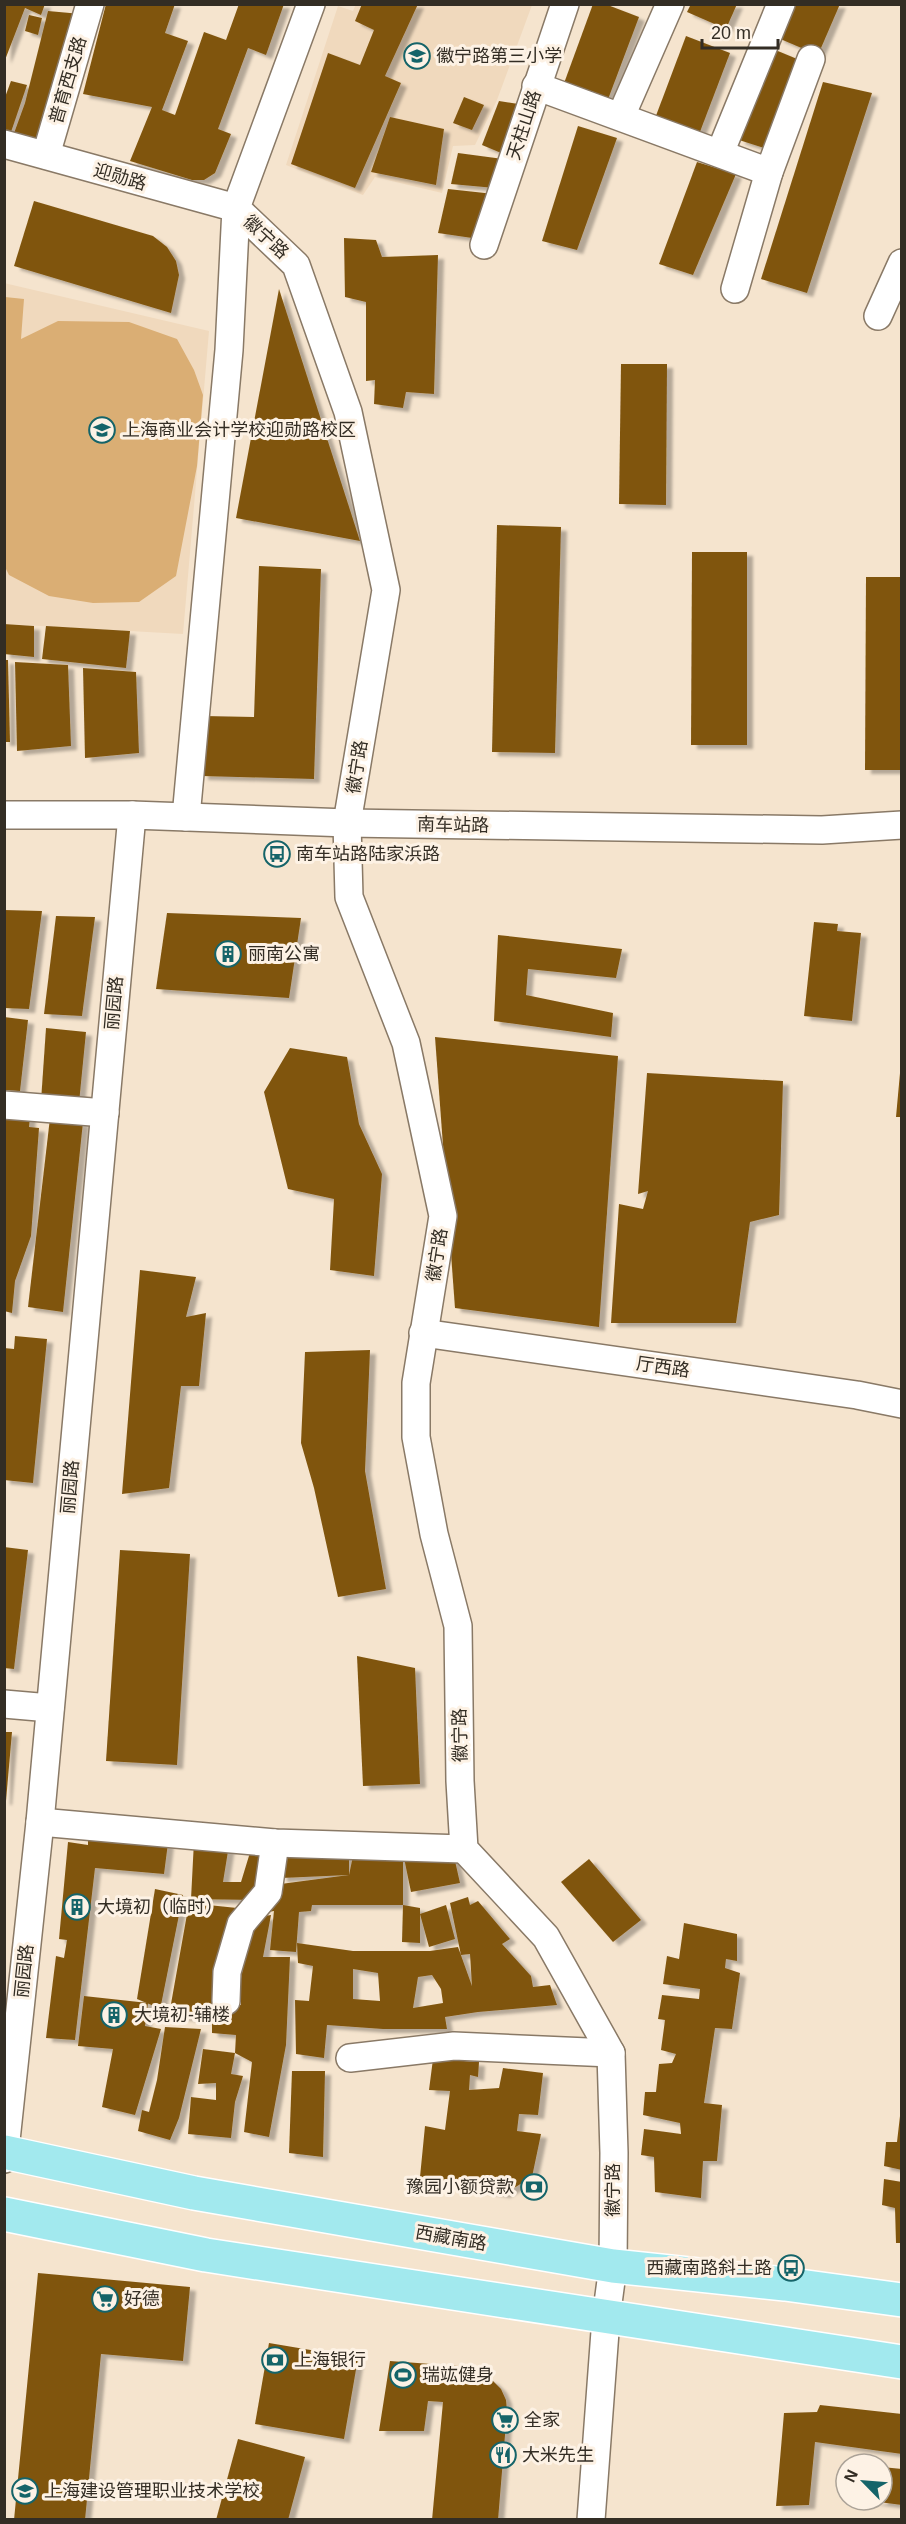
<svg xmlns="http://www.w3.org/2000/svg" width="906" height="2524" viewBox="0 0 906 2524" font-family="Helvetica,'Noto Sans SC',sans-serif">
	<defs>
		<filter id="shadow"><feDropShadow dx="6" dy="4" stdDeviation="1.5" flood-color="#0004"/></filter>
	</defs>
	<rect width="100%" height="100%" fill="#f5e4ce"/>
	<g fill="#f0d9bd">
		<path d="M356 4 532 5 497 100 475 145 453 146 442 193 375 177 363 195 286 165 338 6 353 11Z"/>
		<path d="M4 283 209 331 183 634 5 624Z"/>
	</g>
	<path fill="#daae74" d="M5 297 24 299 21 339 58 321 129 322 177 339 194 370 203 395 197 466 176 576 139 602 93 603 49 596 9 575 5 567Z"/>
	<g fill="#80550e" fill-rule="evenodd" filter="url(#shadow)">
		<path d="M4 4H45L41 15 25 8 5 60Z"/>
		<path d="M106 4H175L165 33 188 41 162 110 175 115 204 32 226 40 239 4H284L266 55 248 48 218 129 231 134 215 173 204 180H192L130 161 152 107 83 94Z"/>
		<path d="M362 4H418L385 76 401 83 355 188 291 164 328 53 360 65 374 30 355 21Z"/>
		<path d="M593 4H605L639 17 607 102 563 86Z"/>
		<path d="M691 4H737L726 29 687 12Z"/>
		<path d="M792 4H840L818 55 778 38Z"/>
		<path d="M48 11 81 14 47 143 13 136 25 103Z"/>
		<path d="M29 15 42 18 38 35 25 31Z"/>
		<path d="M686 36 730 53 698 137 654 121Z"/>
		<path d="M773 49 802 61 770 150 739 140Z"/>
		<path d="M11 81 27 85 9 138 4 136V100Z"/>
		<path d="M823 82 872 93 807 293 761 279Z"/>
		<path d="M464 97 484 105 472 130 453 123Z"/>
		<path d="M499 101 525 105 506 155 482 145Z"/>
		<path d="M390 117 444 129 436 185 371 172Z"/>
		<path d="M578 126 617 138 577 250 542 241Z"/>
		<path d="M458 153 503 159 495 188 451 184Z"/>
		<path d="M697 162 736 174 693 275 659 264Z"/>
		<path d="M448 189 494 194 479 239 438 233Z"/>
		<path d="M34 201 153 236 167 247 176 261 179 275 171 313 14 266Z"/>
		<path d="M344 238 376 240 382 257 438 255 434 394 406 392 403 408 374 404 375 380 366 381V302L345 297Z"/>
		<path d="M279 289 360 541 236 518Z"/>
		<path d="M621 364H667L666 505 619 504Z"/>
		<path d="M497 525 561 527 555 753 492 752Z"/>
		<path d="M692 552H747V745H691Z"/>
		<path d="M259 566 321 569 314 779 202 776 204 716 254 717Z"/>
		<path d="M866 577H902V770H865Z"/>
		<path d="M4 624 34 626V657L4 654Z"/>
		<path d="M46 626 130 631 126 668 42 659Z"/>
		<path d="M4 660H8L10 742H4Z"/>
		<path d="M15 662 68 665 71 746 17 751Z"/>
		<path d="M83 668 136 672 139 753 85 758Z"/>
		<path d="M4 910 42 911 29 1009 4 1008Z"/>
		<path d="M167 913 301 918 289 998 156 989Z"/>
		<path d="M56 916 95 917 82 1016 44 1014Z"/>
		<path d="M814 922 838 924 837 931 861 933 852 1021 804 1016Z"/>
		<path d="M498 935 622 949 616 978 528 969 526 995 613 1013 611 1037 494 1021Z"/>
		<path d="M4 1017 28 1020 20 1091 4 1090Z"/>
		<path d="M46 1028 86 1032 79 1103 41 1101Z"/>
		<path d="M435 1037 618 1056 599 1327 455 1308Z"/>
		<path d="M290 1048 347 1057 359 1124 382 1174 374 1276 330 1270 334 1199 288 1189 264 1092Z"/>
		<path d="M647 1073 783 1081 779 1215 750 1222 736 1323H611L619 1204 643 1209 648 1191 638 1194Z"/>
		<path d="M900 1073H902V1117H896Z"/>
		<path d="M6 1111 30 1116 29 1127 39 1128 31 1236 15 1281 12 1313 4 1311Z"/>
		<path d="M50 1118 83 1122 63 1312 28 1307Z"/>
		<path d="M140 1270 196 1277 186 1317 206 1313 199 1386H181L169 1488 122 1494Z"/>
		<path d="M15 1336 47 1339 33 1483 4 1480V1348L14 1349Z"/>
		<path d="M370 1350 365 1471 386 1589 338 1597 314 1488 301 1443 305 1352Z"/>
		<path d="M4 1547 28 1550 14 1669 4 1668Z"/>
		<path d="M120 1550 190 1554 177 1765 106 1761Z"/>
		<path d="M357 1656 415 1668 420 1784 363 1786Z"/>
		<path d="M4 1732H12L6 1801H4Z"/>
		<path d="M88 1835 168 1843 164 1874 95 1868 75 2040 46 2038 56 1956 64 1958 67 1940 59 1939 68 1842 88 1845Z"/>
		<path d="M194 1841 229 1845 223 1882H241L252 1846 270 1849 257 1900 191 1899Z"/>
		<path d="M349 1850V1875L353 1856 403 1853 453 1852 460 1883 411 1892 403 1853V1905H312L311 1911 299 1912 296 1952 270 1950 274 1911 268 1912 273 1885 349 1875 281 1878V1851Z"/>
		<path d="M589 1859 641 1920 613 1942 561 1882Z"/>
		<path d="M155 1889 183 1895 161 2005 154 2006 137 1999Z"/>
		<path d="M468 1897 470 1905 478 1901 510 1939 502 1944 531 1976 533 1987 550 1985 557 2005 478 2012 445 2017 447 2029H383L327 2025 324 2058 296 2054 295 2000 309 2001 313 1966 298 1963 297 1943 353 1951H430L458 1947 472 1986 470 1954 461 1955 450 1903ZM353 1969 378 1973 380 2001 353 1999ZM432 1975 441 1989 443 2003 413 2008 418 1977Z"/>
		<path d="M189 1903 237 1908 216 2005H241L240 1985 251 1918 271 1915 263 1957H290L286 2045 269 2137 244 2132 252 2062 235 2053 236 2035 212 2033V2020L169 2015Z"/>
		<path d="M403 1905 420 1908V1943L402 1942Z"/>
		<path d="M446 1905 455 1939 429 1947 420 1914Z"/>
		<path d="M684 1923 737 1934V1961L726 1959 725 1968 740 1973 732 2029 715 2028 704 2103 722 2105 717 2161H703L701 2198 655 2192 654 2157 641 2155 644 2129 681 2134 680 2123 643 2115 645 2092H656L659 2064 672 2063 676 2054 661 2050 665 2020 658 2019 662 1995 699 1999 700 1989 663 1984 667 1956 679 1959Z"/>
		<path d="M84 1996 148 2003 145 2026 161 2029 135 2115 102 2107 113 2049 78 2046Z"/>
		<path d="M165 2027 201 2029 179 2118 170 2140 138 2131 142 2110 149 2112 157 2080Z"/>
		<path d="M203 2049 235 2053 231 2074 243 2076 235 2102 231 2138 188 2134 191 2097 216 2100V2083L198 2084Z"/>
		<path d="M433 2059 479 2062 478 2077 470 2075 469 2090 499 2088 503 2068 543 2073 538 2115 519 2114 517 2131 541 2134 532 2177 504 2194 420 2177 425 2126 445 2130 450 2091 429 2090Z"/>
		<path d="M292 2071H325L323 2157 289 2153Z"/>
		<path d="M900 2116H902V2170L884 2166 886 2142H897Z"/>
		<path d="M884 2179 902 2182V2243H896L895 2208 882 2205Z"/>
		<path d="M38 2273 190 2287 183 2361 101 2354 85 2520H14Z"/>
		<path d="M269 2343 358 2358 344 2439 255 2424Z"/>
		<path d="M390 2361 472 2367 471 2376 483 2377 493 2381 501 2389 506 2400 507 2411 498 2520H432L443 2402 428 2401 424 2431H379Z"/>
		<path d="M820 2405 902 2414V2454L815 2442 809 2505 776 2506 784 2413 817 2412Z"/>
		<path d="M238 2439 305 2457 288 2520H216Z"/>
		<path d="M882 2467 902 2469V2505L871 2501 882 2500Z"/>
	</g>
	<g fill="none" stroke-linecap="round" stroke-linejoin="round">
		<g stroke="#897966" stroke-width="30">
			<g id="minor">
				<path d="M311 4 236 208 296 265 348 412 386 590 347 823 349 897 406 1043 443 1216 416 1383V1437L434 1534 458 1626 460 1781 464 1849 546 1937 611 2053 614 2153 613 2266 606 2318 591 2520"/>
				<path d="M536 86 769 172"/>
				<path d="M621 116 670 4"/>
				<path d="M4 144 236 208 229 350 186 817"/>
				<path d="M720 153 781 4"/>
				<path d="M46 155 90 4"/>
				<path d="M484 245 565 4"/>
				<path d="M735 289 769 172 811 59"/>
				<path d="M878 316 902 263"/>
				<path d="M4 815H132L347 823 822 830 902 825"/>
				<path d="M4 1105 105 1113"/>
				<path d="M423 1333 857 1395 902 1404"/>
				<path d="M4 1704 50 1708"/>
				<path d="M40 1822 275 1843 464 1849"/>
				<path d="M226 2001 227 1972 241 1924 268 1892 275 1843"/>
				<path d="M350 2058 454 2046 611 2053"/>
				<path d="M4 2159 40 1822 132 815"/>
			</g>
		</g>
		<g stroke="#fff" stroke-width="36">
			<g id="major">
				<path d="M4 2152 194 2193 613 2266 785 2284 902 2300"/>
				<path d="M4 2214 206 2255 902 2362"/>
			</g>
		</g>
		<use href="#minor" stroke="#fff" stroke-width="27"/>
		<use href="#major" stroke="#a2e9ee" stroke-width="33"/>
	</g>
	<defs>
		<g id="school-ring" transform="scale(1.35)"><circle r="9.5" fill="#fdf2e5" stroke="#156469" stroke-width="1.5"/><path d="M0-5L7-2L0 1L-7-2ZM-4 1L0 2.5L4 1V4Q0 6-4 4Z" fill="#156469"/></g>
		<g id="bus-ring" transform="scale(1.35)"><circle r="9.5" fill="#fdf2e5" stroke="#156469" stroke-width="1.5"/><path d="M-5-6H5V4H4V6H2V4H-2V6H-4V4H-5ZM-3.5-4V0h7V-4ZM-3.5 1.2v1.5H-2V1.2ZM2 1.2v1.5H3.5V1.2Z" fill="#156469"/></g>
		<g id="building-ring" transform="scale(1.35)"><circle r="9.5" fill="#fdf2e5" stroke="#156469" stroke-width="1.5"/><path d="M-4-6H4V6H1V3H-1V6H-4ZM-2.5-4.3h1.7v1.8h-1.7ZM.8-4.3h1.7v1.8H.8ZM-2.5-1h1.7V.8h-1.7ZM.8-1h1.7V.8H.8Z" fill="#156469"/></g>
		<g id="bank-ring" transform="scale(1.35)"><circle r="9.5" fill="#fdf2e5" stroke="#156469" stroke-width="1.5"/><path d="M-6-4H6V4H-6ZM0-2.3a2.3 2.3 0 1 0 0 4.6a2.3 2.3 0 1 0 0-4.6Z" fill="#156469"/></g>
		<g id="supermarket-ring" transform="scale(1.35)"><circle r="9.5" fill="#fdf2e5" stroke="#156469" stroke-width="1.5"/><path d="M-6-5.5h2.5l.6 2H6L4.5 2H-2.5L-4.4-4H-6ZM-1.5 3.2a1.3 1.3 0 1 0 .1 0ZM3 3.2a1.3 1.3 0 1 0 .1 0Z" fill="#156469"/></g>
		<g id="stadium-ring" transform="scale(1.35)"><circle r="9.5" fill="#fdf2e5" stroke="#156469" stroke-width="1.5"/><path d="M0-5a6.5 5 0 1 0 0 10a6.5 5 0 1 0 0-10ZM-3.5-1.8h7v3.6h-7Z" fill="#156469"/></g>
		<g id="restaurant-ring" transform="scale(1.35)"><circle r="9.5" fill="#fdf2e5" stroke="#156469" stroke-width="1.5"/><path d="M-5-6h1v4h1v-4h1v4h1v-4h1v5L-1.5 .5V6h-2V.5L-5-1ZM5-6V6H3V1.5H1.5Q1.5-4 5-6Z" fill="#156469"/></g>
		<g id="university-ring" transform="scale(1.35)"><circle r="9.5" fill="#fdf2e5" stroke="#156469" stroke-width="1.5"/><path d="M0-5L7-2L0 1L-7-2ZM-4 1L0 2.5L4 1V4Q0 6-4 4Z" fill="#156469"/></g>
	</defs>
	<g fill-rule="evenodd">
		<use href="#school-ring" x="417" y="56"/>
		<use href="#school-ring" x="102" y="430"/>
		<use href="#bus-ring" x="277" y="854"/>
		<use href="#building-ring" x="228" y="954"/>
		<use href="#building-ring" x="77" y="1907"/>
		<use href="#building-ring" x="114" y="2015"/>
		<use href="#bank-ring" x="534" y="2187"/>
		<use href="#bus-ring" x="791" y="2268"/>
		<use href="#supermarket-ring" x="105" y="2299"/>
		<use href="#bank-ring" x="275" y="2360"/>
		<use href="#stadium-ring" x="403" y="2375"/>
		<use href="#supermarket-ring" x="505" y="2420"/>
		<use href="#restaurant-ring" x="503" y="2455"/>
		<use href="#university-ring" x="25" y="2491"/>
	</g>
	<g text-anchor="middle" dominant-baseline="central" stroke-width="6" stroke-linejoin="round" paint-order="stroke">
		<g font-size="18" fill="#332d24" stroke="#fdf2e5" text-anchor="start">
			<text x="436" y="56">徽宁路第三小学</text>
			<text x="122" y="430">上海商业会计学校迎勋路校区</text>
			<text x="296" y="854">南车站路陆家浜路</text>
			<text x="248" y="954">丽南公寓</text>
			<text x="97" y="1907">大境初（临时）</text>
			<text x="134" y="2015">大境初-辅楼</text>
			<text x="514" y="2187" text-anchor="end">豫园小额贷款</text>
			<text x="772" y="2268" text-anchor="end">西藏南路斜土路</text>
			<text x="124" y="2299">好德</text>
			<text x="294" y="2360">上海银行</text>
			<text x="422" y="2375">瑞竑健身</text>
			<text x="524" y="2420">全家</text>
			<text x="522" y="2455">大米先生</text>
			<text x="44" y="2491">上海建设管理职业技术学校</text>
		</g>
		<g font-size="18" fill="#332d24" stroke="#fdf2e5">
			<text transform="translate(68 80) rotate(-74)">普育西支路</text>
			<text transform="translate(524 125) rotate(-72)">天柱山路</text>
			<text transform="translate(120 177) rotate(16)">迎勋路</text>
			<text transform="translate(266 237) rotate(43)">徽宁路</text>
			<text transform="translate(357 767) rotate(-81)">徽宁路</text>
			<text transform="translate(453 825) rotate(1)">南车站路</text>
			<text transform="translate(114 1003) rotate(-85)">丽园路</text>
			<text transform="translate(437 1255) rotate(-81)">徽宁路</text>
			<text transform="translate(663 1367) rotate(8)">厅西路</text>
			<text transform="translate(70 1487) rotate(-85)">丽园路</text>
			<text transform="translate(460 1735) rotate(-91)">徽宁路</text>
			<text transform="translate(24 1971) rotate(-84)">丽园路</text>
			<text transform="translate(613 2190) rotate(-90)">徽宁路</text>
			<text transform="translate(451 2238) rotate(10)">西藏南路</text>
		</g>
	</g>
	<rect width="906" height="2524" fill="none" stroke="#332d24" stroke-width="12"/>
	<g transform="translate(864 2482) rotate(295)"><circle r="28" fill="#fdf2e5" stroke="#aca398" stroke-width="1.5"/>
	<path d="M0-4.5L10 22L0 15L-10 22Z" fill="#156469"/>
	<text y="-9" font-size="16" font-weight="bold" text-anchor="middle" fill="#332d24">N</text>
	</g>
	<path d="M702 39v9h76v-9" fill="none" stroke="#332d24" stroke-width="3"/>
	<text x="711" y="39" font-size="18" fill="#332d24" stroke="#fdf2e5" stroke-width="4.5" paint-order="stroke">20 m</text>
</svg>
